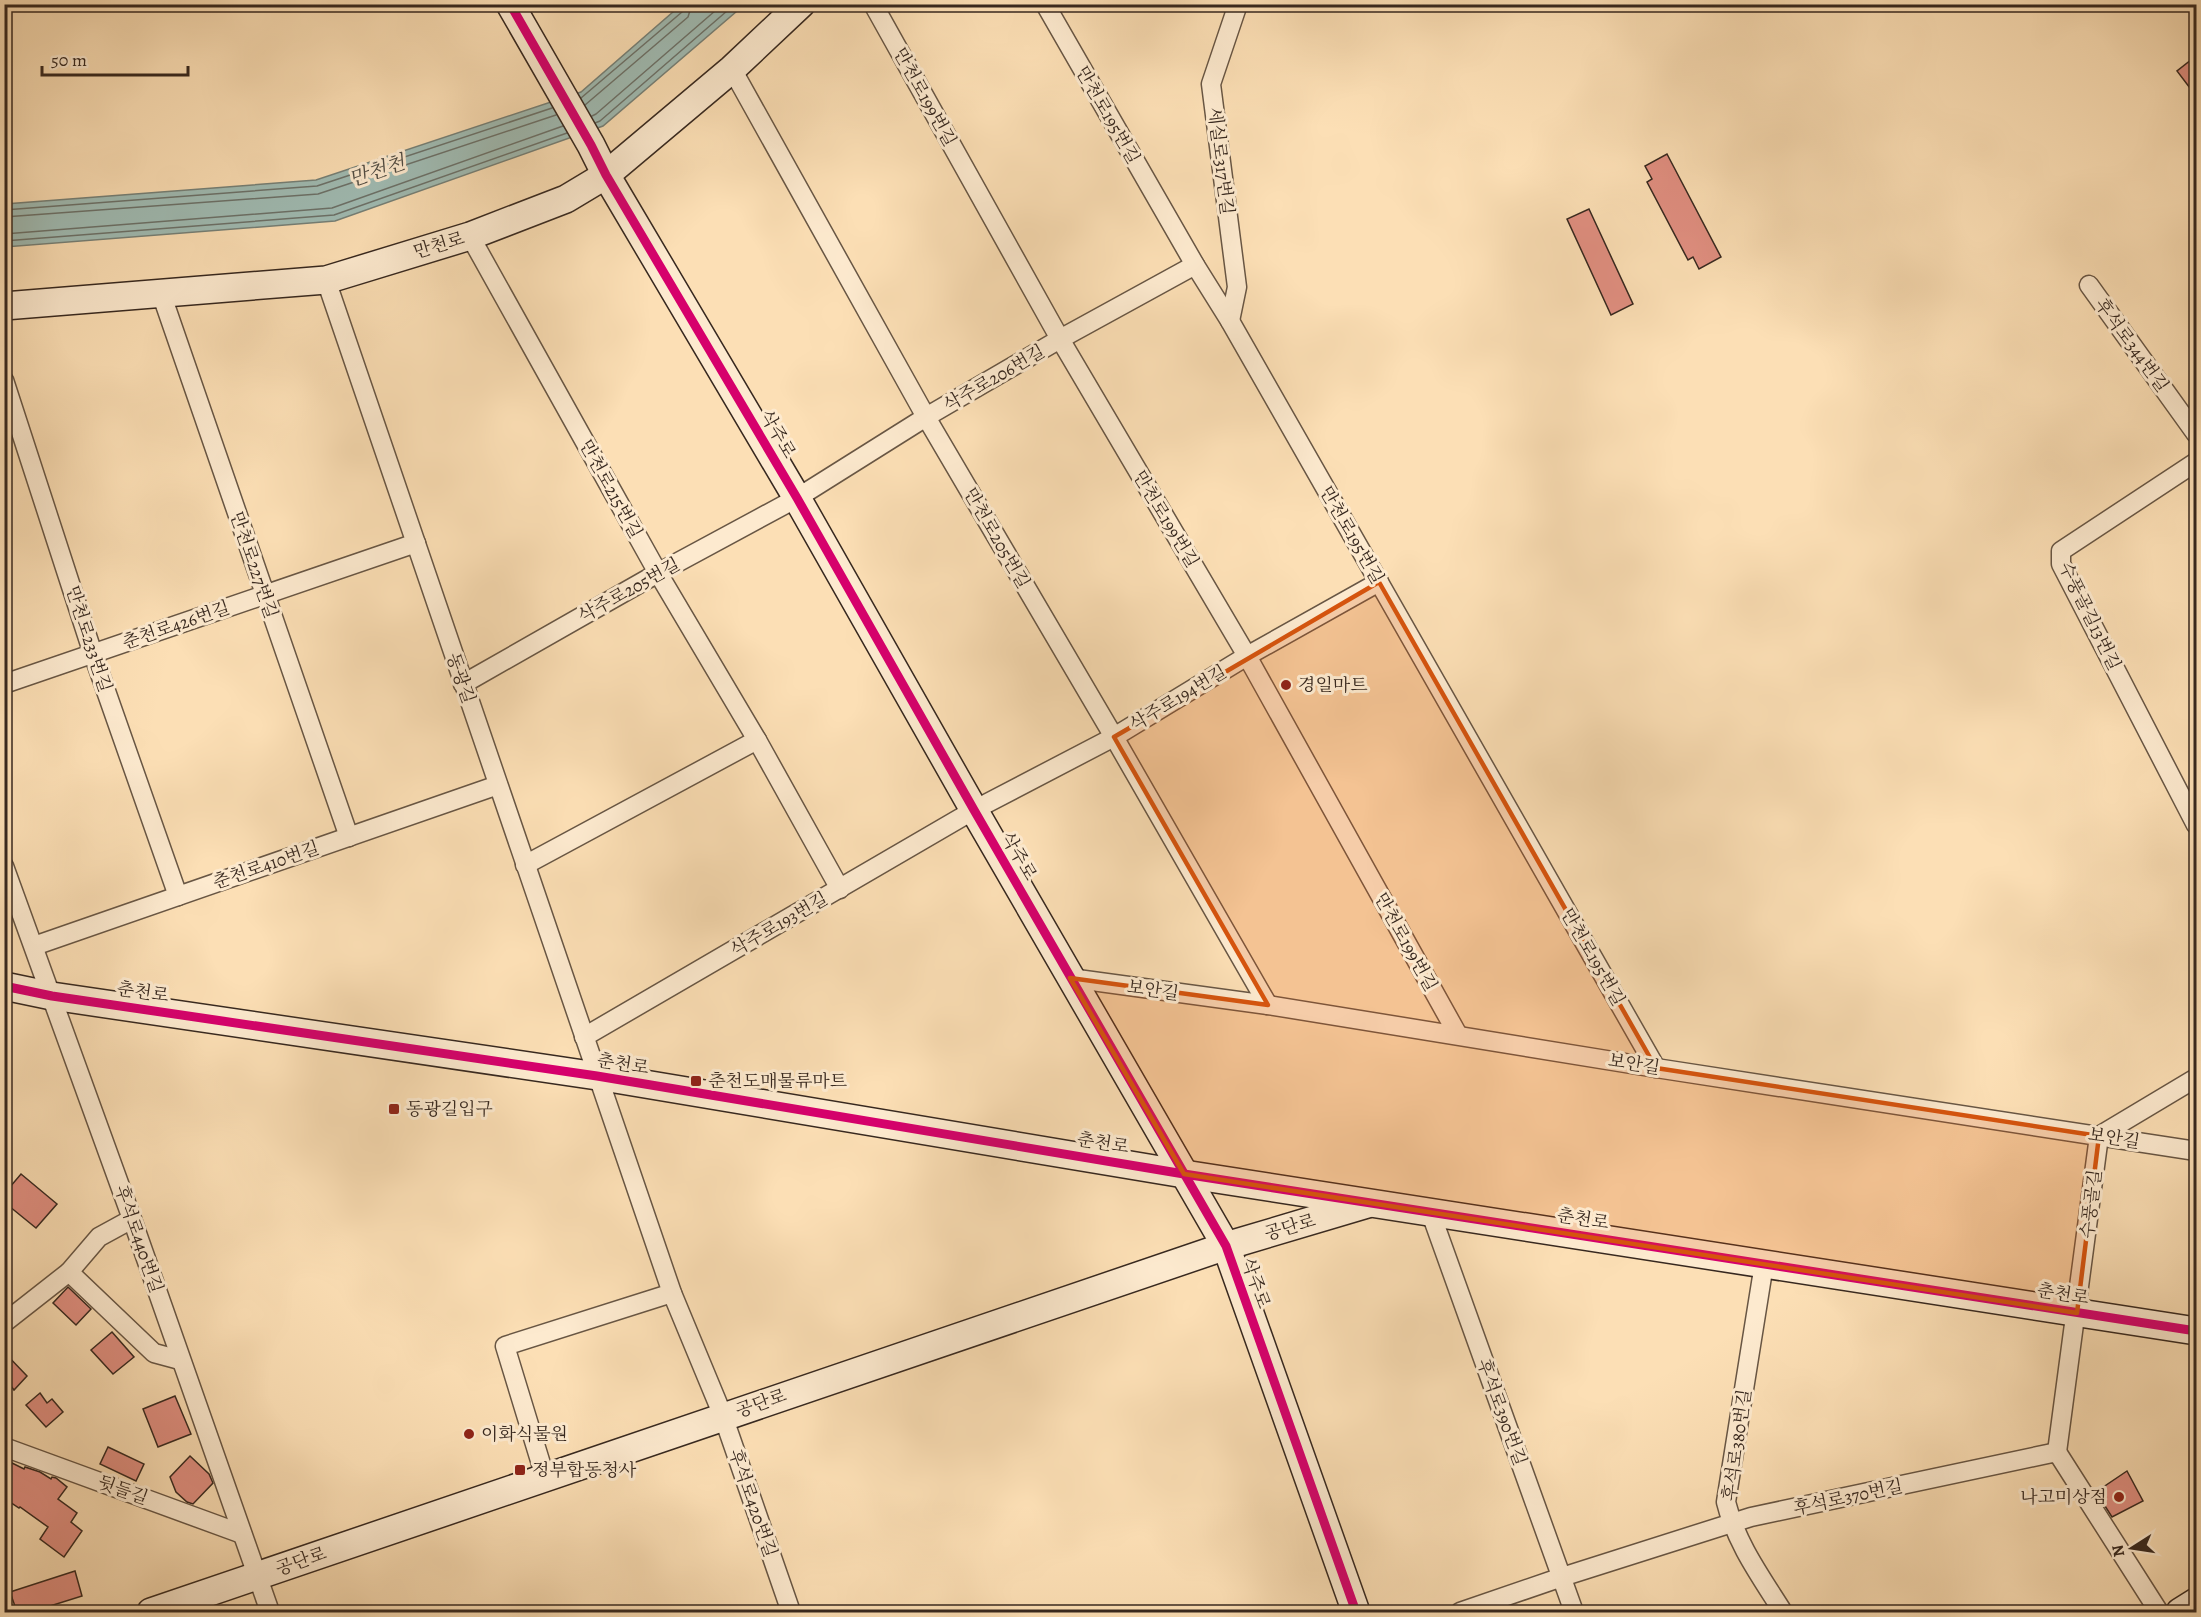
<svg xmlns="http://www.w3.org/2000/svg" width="2201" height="1617" viewBox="0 0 2201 1617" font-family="Alegreya,'Noto Serif KR',serif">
	<rect width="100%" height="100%" fill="#fcdfb5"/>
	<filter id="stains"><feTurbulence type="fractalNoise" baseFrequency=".00333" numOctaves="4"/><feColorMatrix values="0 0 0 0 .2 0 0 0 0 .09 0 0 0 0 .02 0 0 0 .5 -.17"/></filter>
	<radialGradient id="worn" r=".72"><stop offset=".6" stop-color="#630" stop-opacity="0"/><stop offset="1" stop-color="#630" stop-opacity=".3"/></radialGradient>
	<path fill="#a0bcb4" stroke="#768178" stroke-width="1.5" d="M681 5H744L603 126 335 221 5 247V204L316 180 581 92Z"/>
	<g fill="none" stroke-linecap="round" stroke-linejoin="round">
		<g stroke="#6c726a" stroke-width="1.5">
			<path d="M581 98 682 12 685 4"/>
			<path d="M585 105 688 17 692 4"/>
			<path d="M592 116 596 114 723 4"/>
			<path d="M595 123 600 121 735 4"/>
			<path d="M4 210 317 186 552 108"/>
			<path d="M4 217 318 194 556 115"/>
			<path d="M4 234 332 208 563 126"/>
			<path d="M4 241 334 215 567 133"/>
		</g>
	</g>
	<g fill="#e18f81" stroke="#37281f" stroke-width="1.5">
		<path d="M2196 56V96L2177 71Z"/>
		<path d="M1667 154 1721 257 1699 269 1693 257 1688 260 1647 182 1652 179 1645 166Z"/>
		<path d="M1589 209 1633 304 1611 315 1567 219Z"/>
		<path d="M21 1174 57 1204 36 1228 4 1202V1194Z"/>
		<path d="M68 1287 91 1309 76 1325 53 1303Z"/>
		<path d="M112 1332 134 1357 113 1374 91 1350Z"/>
		<path d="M4 1352 27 1376 14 1390 4 1377Z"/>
		<path d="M40 1393 47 1403 52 1399 63 1412 46 1427 26 1405Z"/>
		<path d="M175 1396 191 1434 158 1447 143 1409Z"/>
		<path d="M108 1447 144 1464 136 1481 100 1464Z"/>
		<path d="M190 1456 209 1474 213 1483 193 1504 187 1502 176 1492 170 1477Z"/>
		<path d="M4 1459 24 1469 25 1467 40 1472 51 1479 52 1477 56 1478 67 1487 58 1499 77 1513 71 1522 82 1531 64 1557 40 1539 48 1527 20 1507 19 1508 4 1498Z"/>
		<path d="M2127 1471 2143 1501 2112 1517 2096 1492Z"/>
		<path d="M75 1571 82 1596 31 1612H17L10 1592Z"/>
	</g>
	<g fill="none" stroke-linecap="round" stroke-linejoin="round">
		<g stroke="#685644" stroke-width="21">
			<g id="street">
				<path d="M873 4 1060 339 1247 656 1458 1035"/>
				<path d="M1045 4 1195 265 1230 321 1656 1068"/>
				<path d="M732 69 926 417 1114 737 1268 1005"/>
				<path d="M470 236 658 573 757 740 840 889"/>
				<path d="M326 280 672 1293 723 1416 791 1612"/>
				<path d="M2089 285 2196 434"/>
				<path d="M161 293 349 837"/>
				<path d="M1230 321 1237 287 1211 84 1238 4"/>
				<path d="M4 380 93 654 178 896"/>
				<path d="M2196 462 2061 551V564L2196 825"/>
				<path d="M4 684 416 543"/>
				<path d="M463 684 658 573 797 498 926 417 1060 339 1195 265"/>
				<path d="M525 865 757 740"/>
				<path d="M4 866 132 1219 270 1612"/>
				<path d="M34 946 498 785"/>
				<path d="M1070 978 1268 1005 1656 1068 2196 1151"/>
				<path d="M584 1037 974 810 1114 737 1247 656 1379 582"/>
				<path d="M1430 1211 1574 1612"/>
				<path d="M1764 1264 1726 1502C1736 1543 1761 1577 1783 1612"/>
				<path d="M69 1272 154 1353 180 1360"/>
				<path d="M4 1323 69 1272 99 1237 132 1219"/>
				<path d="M4 1447 242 1534"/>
				<path d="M2057 1452 2099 1136 2196 1078"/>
				<path d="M545 1477 505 1346 672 1293"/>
				<path d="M1460 1612 1562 1577 1751 1517 2057 1452 2159 1612"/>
			</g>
		</g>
		<g stroke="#37281f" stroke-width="30">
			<g id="secondary">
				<path d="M510 4 591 145 606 175 797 498 974 810 1226 1246 1356 1612"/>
				<path d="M4 306 326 280 470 236 566 199 606 175 732 69 801 4"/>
				<path d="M4 986 52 996 597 1076 1184 1174 2196 1331"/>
				<path d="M151 1612 1226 1246 1367 1204"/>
				<path d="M2180 1612 2196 1602"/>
			</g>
		</g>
		<use href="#street" stroke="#fdeacf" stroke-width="18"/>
		<use href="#secondary" stroke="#fdeacf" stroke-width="27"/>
		<g stroke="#fdeacf" stroke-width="13">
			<g id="cycleway">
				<path d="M510 4 591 145 606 175 797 498 974 810 1226 1246 1356 1612"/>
				<path d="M4 986 52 996 597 1076 1184 1174 2196 1331"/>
			</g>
		</g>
		<use href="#cycleway" stroke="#d6006c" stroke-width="9"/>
	</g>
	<path fill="#d6540e" fill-opacity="0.2" stroke="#d6540e" stroke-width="4.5" stroke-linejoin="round" d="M1379 582 1656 1068 2099 1136 2077 1313 1184 1174 1070 978 1268 1005 1114 737Z"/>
	<g fill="#8f2418" stroke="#fdeacf" stroke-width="2">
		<circle cx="1286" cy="685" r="6"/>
		<rect x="690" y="1075" width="12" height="12" rx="3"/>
		<rect x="388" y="1103" width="12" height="12" rx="3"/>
		<circle cx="469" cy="1434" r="6"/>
		<rect x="514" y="1464" width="12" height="12" rx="3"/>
		<circle cx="2119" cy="1497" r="6"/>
	</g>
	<g text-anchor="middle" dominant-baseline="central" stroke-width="6" stroke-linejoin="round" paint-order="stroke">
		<g font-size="18" fill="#37281f" stroke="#fdeacf">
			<text transform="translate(925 97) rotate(61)">만천로199번길</text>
			<text transform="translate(1108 115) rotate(60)">만천로195번길</text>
			<text transform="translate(1221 161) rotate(83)">세실로317번길</text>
			<text transform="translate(439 245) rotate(-17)">만천로</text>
			<text transform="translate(2132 345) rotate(54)">후석로344번길</text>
			<text transform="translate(994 378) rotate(-30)">삭주로206번길</text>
			<text transform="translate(778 434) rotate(60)">삭주로</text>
			<text transform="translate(611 489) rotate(61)">만천로215번길</text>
			<text transform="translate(1166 519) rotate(59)">만천로199번길</text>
			<text transform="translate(1352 535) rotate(60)">만천로195번길</text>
			<text transform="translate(997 538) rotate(60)">만천로205번길</text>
			<text transform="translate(254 565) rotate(71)">만천로227번길</text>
			<text transform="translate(629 590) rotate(-29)">삭주로205번길</text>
			<text transform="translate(2090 616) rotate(64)">수풍골길13번길</text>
			<text transform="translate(176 625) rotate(-19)">춘천로426번길</text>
			<text transform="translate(89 639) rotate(72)">만천로233번길</text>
			<text transform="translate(461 678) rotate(71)">동광길</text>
			<text transform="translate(1178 698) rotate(-31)">삭주로194번길</text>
			<text transform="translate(1019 856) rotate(60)">삭주로</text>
			<text transform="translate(266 865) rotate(-19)">춘천로410번길</text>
			<text transform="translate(779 924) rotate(-30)">삭주로193번길</text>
			<text transform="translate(1406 942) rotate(61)">만천로199번길</text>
			<text transform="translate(1593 957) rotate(60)">만천로195번길</text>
			<text transform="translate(1153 990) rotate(8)">보안길</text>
			<text transform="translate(143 992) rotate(8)">춘천로</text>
			<text transform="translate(623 1064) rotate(9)">춘천로</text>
			<text transform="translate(1634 1064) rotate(9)">보안길</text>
			<text transform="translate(2114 1138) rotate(9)">보안길</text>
			<text transform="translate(1103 1143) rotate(9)">춘천로</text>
			<text transform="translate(2091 1204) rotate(-83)">수풍골길</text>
			<text transform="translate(1583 1219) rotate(9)">춘천로</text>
			<text transform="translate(1290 1227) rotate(-16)">공단로</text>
			<text transform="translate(139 1239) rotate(71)">후석로440번길</text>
			<text transform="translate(1256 1283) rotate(70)">삭주로</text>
			<text transform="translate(2063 1294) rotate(9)">춘천로</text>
			<text transform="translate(761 1403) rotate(-19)">공단로</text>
			<text transform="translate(1502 1412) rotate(70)">후석로390번길</text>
			<text transform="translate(1737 1445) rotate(-82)">후석로380번길</text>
			<text transform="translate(123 1490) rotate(20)">뒷들길</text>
			<text transform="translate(1848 1497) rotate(-12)">후석로370번길</text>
			<text transform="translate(753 1503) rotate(71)">후석로420번길</text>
			<text transform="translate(301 1561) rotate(-19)">공단로</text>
		</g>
		<g font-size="18" fill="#37281f" stroke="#fdeacf" text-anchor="start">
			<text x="1298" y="685">경일마트</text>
			<text x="708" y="1081">춘천도매물류마트</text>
			<text x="406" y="1109">동광길입구</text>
			<text x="481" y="1434">이화식물원</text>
			<text x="532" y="1470">정부합동청사</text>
			<text x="2107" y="1497" text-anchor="end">나고미상점</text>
		</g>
		<g font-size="20" font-style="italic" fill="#514d44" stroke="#fdeacf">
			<text transform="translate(377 171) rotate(-19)">만천천</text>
		</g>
	</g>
	<rect width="2201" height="1617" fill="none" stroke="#fcdfb5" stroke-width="24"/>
	<rect x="6" y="6" width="2189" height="1605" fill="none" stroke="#37281f" stroke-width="3"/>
	<rect x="12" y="12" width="2177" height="1593" fill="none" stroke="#37281f" stroke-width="1.5"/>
	<g transform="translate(2132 1548) rotate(258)" stroke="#fdeacf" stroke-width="4.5" paint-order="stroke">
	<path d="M0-4.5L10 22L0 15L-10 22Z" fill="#37281f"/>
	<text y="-9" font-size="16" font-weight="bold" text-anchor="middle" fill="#37281f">N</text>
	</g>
	<path d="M42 66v9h146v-9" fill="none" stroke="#37281f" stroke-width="3"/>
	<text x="51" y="66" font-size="18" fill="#37281f" stroke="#fdeacf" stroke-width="4.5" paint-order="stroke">50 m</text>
	<rect width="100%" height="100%" filter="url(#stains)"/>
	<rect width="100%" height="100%" fill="url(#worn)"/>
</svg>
